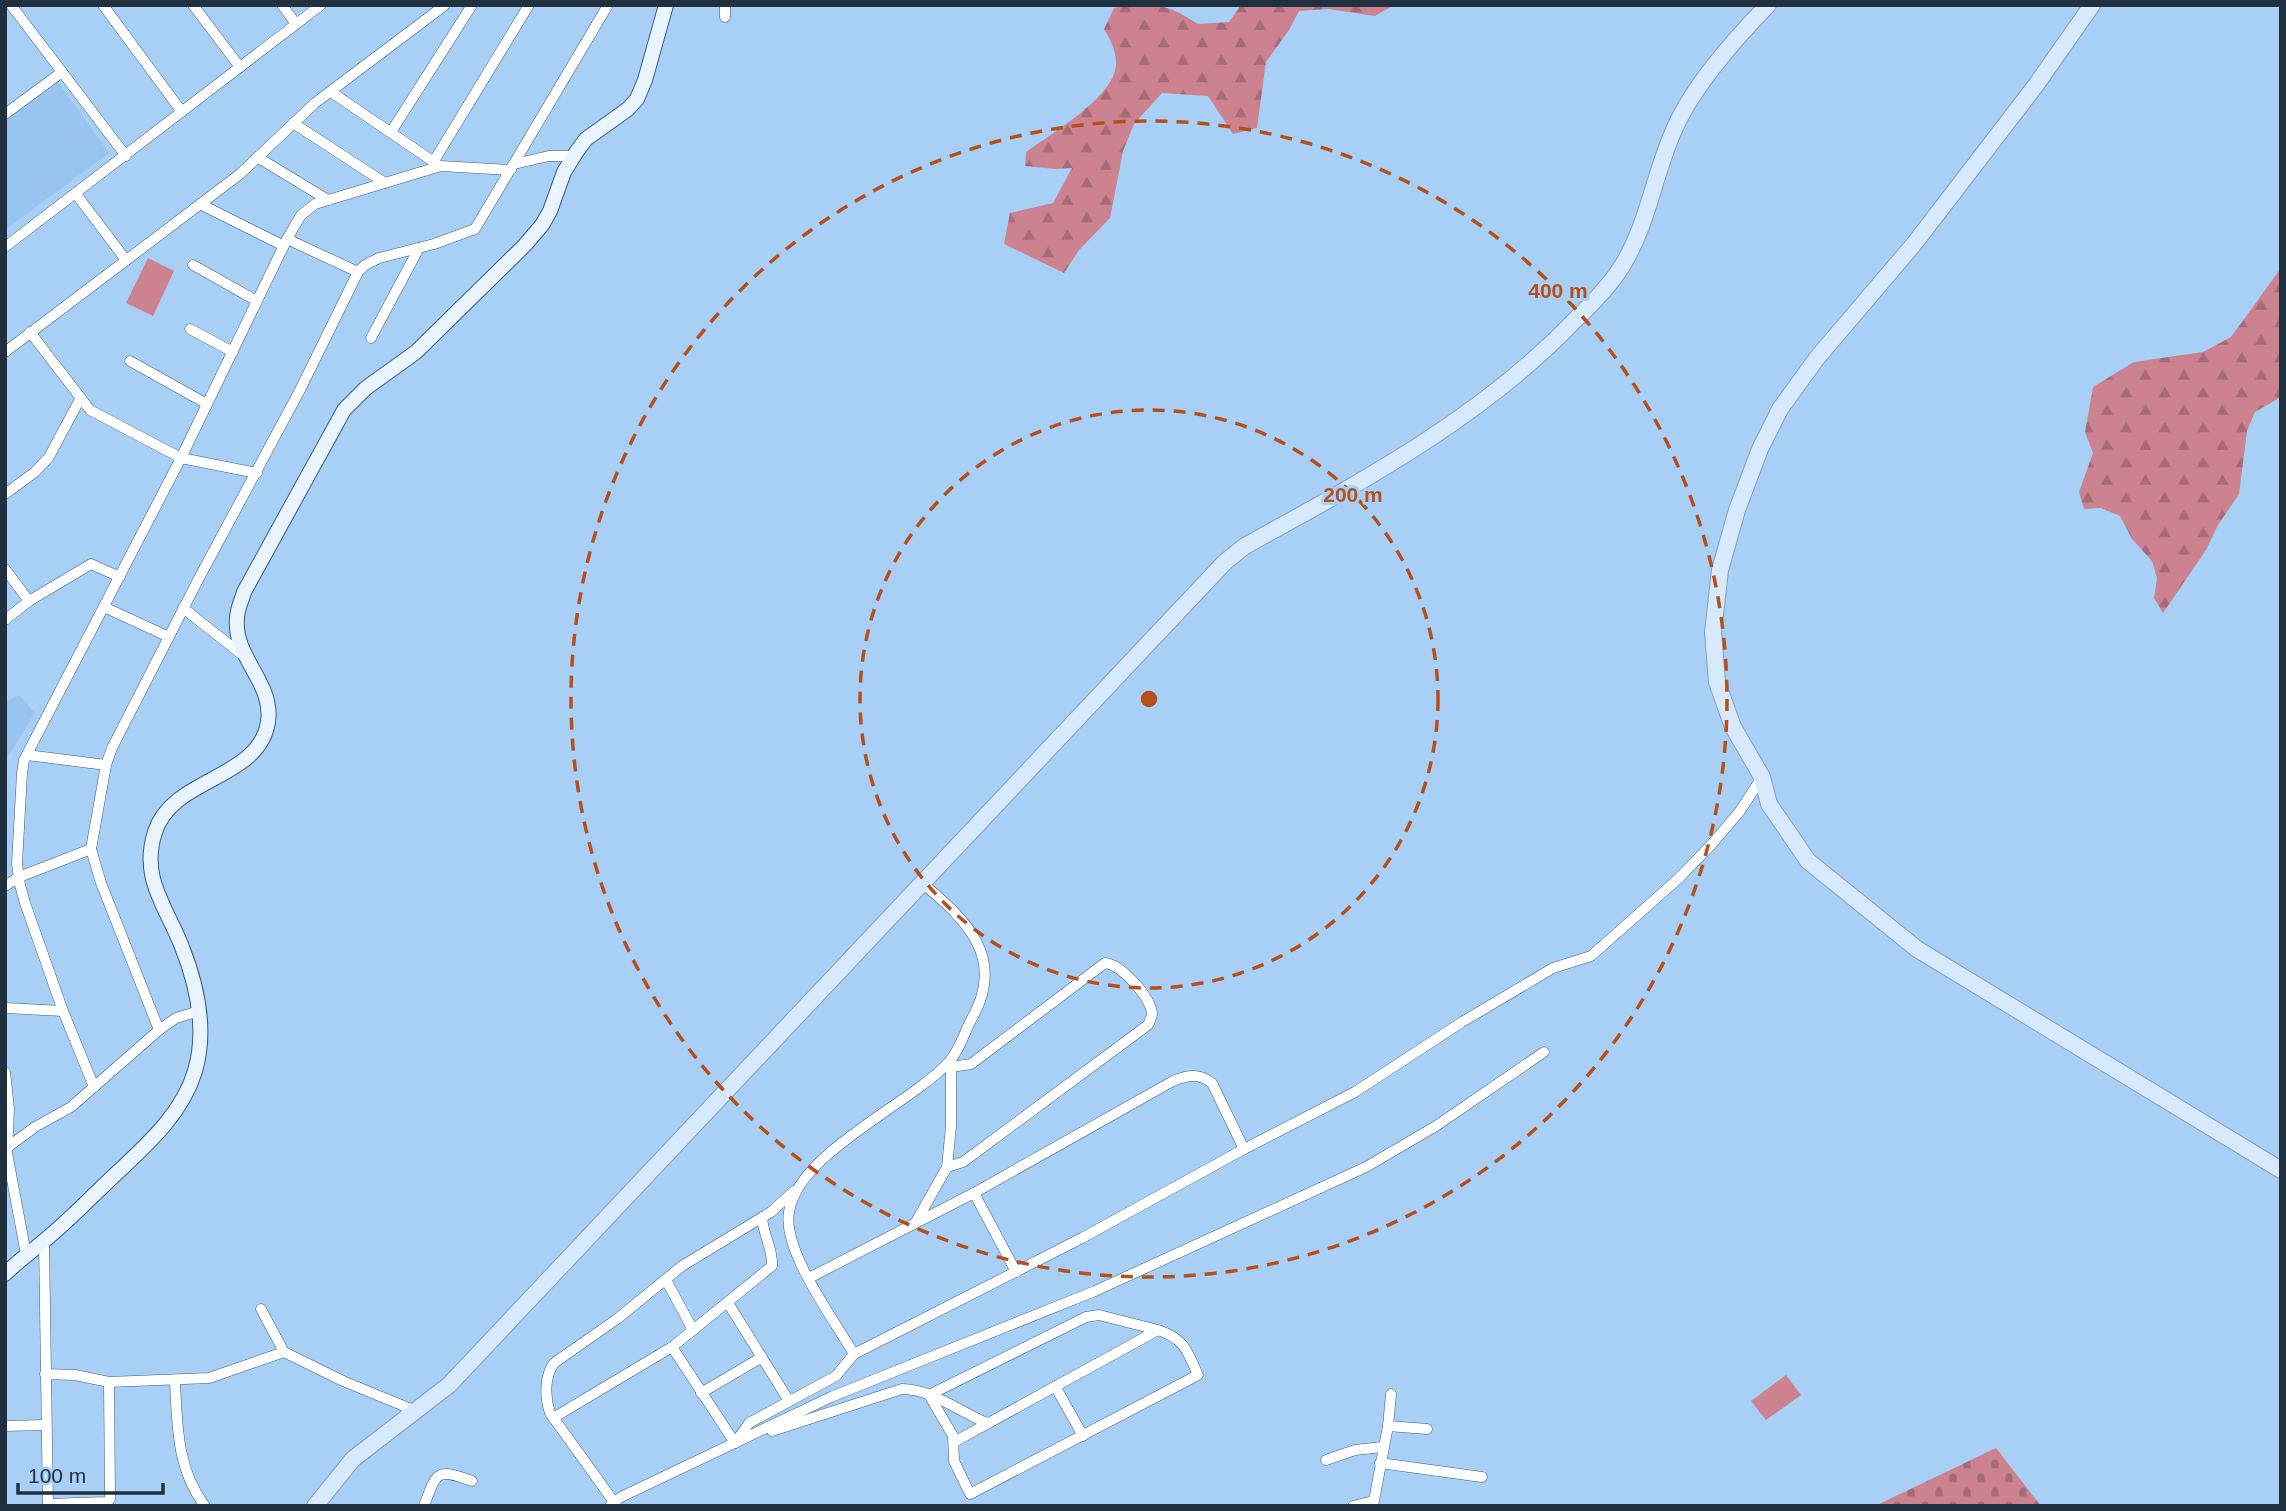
<svg xmlns="http://www.w3.org/2000/svg" width="2286" height="1511" viewBox="0 0 2286 1511" font-family="Arial,sans-serif">
	<defs>
		<pattern id="forest-firs" width="22" height="20" patternUnits="userSpaceOnUse" patternTransform="scale(1.75)"><rect width="22" height="20" fill="#cc828f"/><path d="M5 1l3.5 6h-7zM16 11l3.5 6h-7z" fill="#a56b76"/></pattern>
		<pattern id="cemetery-stones" width="16" height="16" patternUnits="userSpaceOnUse" patternTransform="scale(1.75)"><rect width="16" height="16" fill="#cc828f"/><path d="M2 7V4a2 2 0 0 1 4 0v3zM10 15v-3a2 2 0 0 1 4 0v3z" fill="#a56b76"/></pattern>
	</defs>
	<rect width="100%" height="100%" fill="#a8d0f7"/>
	<g fill="#98c4ef">
		<path d="M58 82 109 153 5 230V121Z"/>
		<path d="M19 695 35 713 7 758 5 774V702Z"/>
	</g>
	<g fill="#cc828f">
		<path d="M148 258 174 271 153 316 126 303Z"/>
		<path d="M1786 1375 1801 1395 1766 1420 1751 1401Z"/>
	</g>
	<g fill="url(#forest-firs)">
		<path d="M1128 5H1159L1178 12 1198 24 1229 22 1241 5H1394L1375 16 1328 9 1299 11 1289 30 1266 62 1257 128 1233 134 1208 96 1162 93 1134 124 1123 151 1110 218 1079 250 1064 273 1004 244 1010 213 1053 203 1072 168 1055 169 1025 166 1026 152C1051 134 1107 101 1115 71 1119 55 1111 41 1104 29L1114 8Z"/>
		<path d="M2281 268V397L2255 412 2247 431 2239 494 2218 525 2206 550 2163 613 2154 598 2157 578 2152 561 2132 539 2120 516 2101 508 2084 509 2079 492 2093 453 2085 432 2093 387 2134 362 2203 352 2231 337Z"/>
	</g>
	<path fill="url(#cemetery-stones)" d="M1996 1448 2041 1506H1875Z"/>
	<g fill="none" stroke-linecap="round" stroke-linejoin="round">
		<g stroke="#395d7e" stroke-width="11">
			<g id="street">
				<path d="M11 5 126 156"/>
				<path d="M103 5 182 112"/>
				<path d="M193 5 240 67"/>
				<path d="M282 5 296 24"/>
				<path d="M725 17V5"/>
				<path d="M331 92 437 164"/>
				<path d="M5 114 62 72"/>
				<path d="M293 123 385 183"/>
				<path d="M391 132 472 5"/>
				<path d="M257 157 328 200"/>
				<path d="M434 161 529 5"/>
				<path d="M514 164 549 156H574"/>
				<path d="M76 194 126 260"/>
				<path d="M200 204 284 246"/>
				<path d="M287 239 358 272"/>
				<path d="M5 247 321 5"/>
				<path d="M193 265 257 301"/>
				<path d="M190 329 233 352"/>
				<path d="M30 332 90 410 181 458 257 473"/>
				<path d="M371 338 419 248"/>
				<path d="M5 352 240 174 315 103 445 5"/>
				<path d="M130 361 207 404"/>
				<path d="M5 494 35 472 49 457 80 399"/>
				<path d="M5 569 29 601"/>
				<path d="M104 607 169 637"/>
				<path d="M183 608 245 657"/>
				<path d="M5 620 29 601 91 564 120 577"/>
				<path d="M27 755 106 765"/>
				<path d="M5 886 19 877 91 849"/>
				<path d="M5 1008 63 1011"/>
				<path d="M159 1030 101 883 91 849 106 765 112 748 198 580 300 390 358 272 365 265 379 258 434 244 475 229 608 5"/>
				<path d="M5 1072 9 1109 7 1153 26 1254"/>
				<path d="M94 1087 63 1011 25 903 20 885 17 864 22 773 24 760 181 458 287 239 301 215 315 204 441 166 511 170"/>
				<path d="M5 1149 35 1127 71 1107 159 1030 176 1018 199 1011"/>
				<path d="M947 1167 951 1126V1067"/>
				<path d="M974 1193 1016 1272"/>
				<path d="M916 1222 947 1167 963 1162 1148 1025C1149 1024 1152 1015 1152 1014 1151 997 1121 964 1105 963L971 1064 951 1067V1061"/>
				<path d="M44 1241 48 1506"/>
				<path d="M809 1278 974 1193 1173 1081C1188 1075 1199 1073 1212 1083L1244 1149"/>
				<path d="M666 1280 693 1330"/>
				<path d="M728 1303 789 1401"/>
				<path d="M261 1309 284 1352"/>
				<path d="M672 1347 735 1443"/>
				<path d="M854 1354C834 1320 782 1250 789 1212 798 1153 909 1105 949 1062 959 1051 964 1034 971 1020 1007 959 967 920 922 883"/>
				<path d="M45 1374 75 1375 109 1382 209 1378 284 1352 343 1381 416 1411"/>
				<path d="M175 1381C177 1424 177 1470 205 1506"/>
				<path d="M1055 1386 1083 1436"/>
				<path d="M701 1393 762 1357"/>
				<path d="M553 1418 672 1347 772 1266C773 1248 763 1235 762 1217"/>
				<path d="M5 1426 45 1425"/>
				<path d="M1388 1426 1427 1429"/>
				<path d="M772 1431 902 1389C932 1389 960 1412 987 1423"/>
				<path d="M954 1442 1158 1330C1185 1339 1187 1351 1198 1375L970 1494 954 1461 953 1436 929 1395 1086 1317 1099 1315 1158 1330"/>
				<path d="M735 1443 749 1423 836 1376 854 1354 1082 1238 1244 1149 1355 1092 1462 1022 1553 968 1591 956 1678 879 1711 845 1740 811 1762 777"/>
				<path d="M1326 1460 1355 1450 1382 1447"/>
				<path d="M1380 1463 1482 1477"/>
				<path d="M614 1502 550 1413C545 1398 544 1377 554 1363L617 1319 682 1266 771 1212 794 1191"/>
				<path d="M48 1504 107 1502 110 1499 109 1382"/>
				<path d="M424 1506C437 1471 436 1468 472 1481"/>
				<path d="M610 1506 621 1497 831 1397 1095 1291 1366 1167 1436 1126 1544 1052"/>
				<path d="M1353 1506 1373 1501"/>
				<path d="M1373 1506 1388 1426 1391 1394"/>
			</g>
		</g>
		<g stroke="#395d7e" stroke-width="16">
			<path id="secondary" d="M5 1274C18 1261 31 1252 45 1240 71 1219 94 1194 119 1171 149 1143 183 1112 195 1071 207 1030 197 985 182 947 166 906 140 878 155 832 172 777 259 780 268 722 274 682 233 658 237 618 237 609 242 600 244 592L344 410 366 388 416 352 525 245 542 225 550 211 564 172 577 151 586 139 628 109 637 99 645 80 666 5"/>
		</g>
		<g stroke="#849fba" stroke-width="18">
			<g id="primary">
				<path d="M2092 5 2036 85 1914 244 1817 358 1780 409 1760 449 1737 510 1720 570 1713 632 1717 682 1733 727 1762 777 1769 804 1808 861 1917 949 2281 1170"/>
				<path d="M315 1506 353 1459 449 1385 1225 562 1245 546C1361 482 1481 418 1573 322 1591 305 1609 287 1622 266 1647 226 1653 180 1671 137 1689 90 1733 41 1768 5"/>
			</g>
		</g>
		<use href="#street" stroke="#fff" stroke-width="10"/>
		<use href="#secondary" stroke="#eaf4fe" stroke-width="14"/>
		<use href="#primary" stroke="#d6e9fd" stroke-width="16"/>
	</g>
	<g fill="none" stroke="#b64f19" stroke-width="3.5" stroke-dasharray="12 9">
		<circle cx="1149" cy="699" r="289"/>
		<circle cx="1149" cy="699" r="578"/>
	</g>
	<circle cx="1149" cy="699" r="10" fill="#b64f19" stroke="#a8d0f7" stroke-width="3.5"/>
	<g font-size="21" text-anchor="middle" font-weight="bold" fill="#b64f19" stroke="#a8d0f7" stroke-width="6" stroke-linejoin="round" paint-order="stroke">
		<text x="1558" y="298">400 m</text>
		<text x="1353" y="502">200 m</text>
	</g>
	<rect width="2286" height="1511" fill="none" stroke="#20303f" stroke-width="14"/>
	<path d="M18 1483v10h145v-10" fill="none" stroke="#20303f" stroke-width="3.5"/>
	<text x="28" y="1483" font-size="21" fill="#20303f" stroke="#a8d0f7" stroke-width="5" paint-order="stroke">100 m</text>
</svg>
